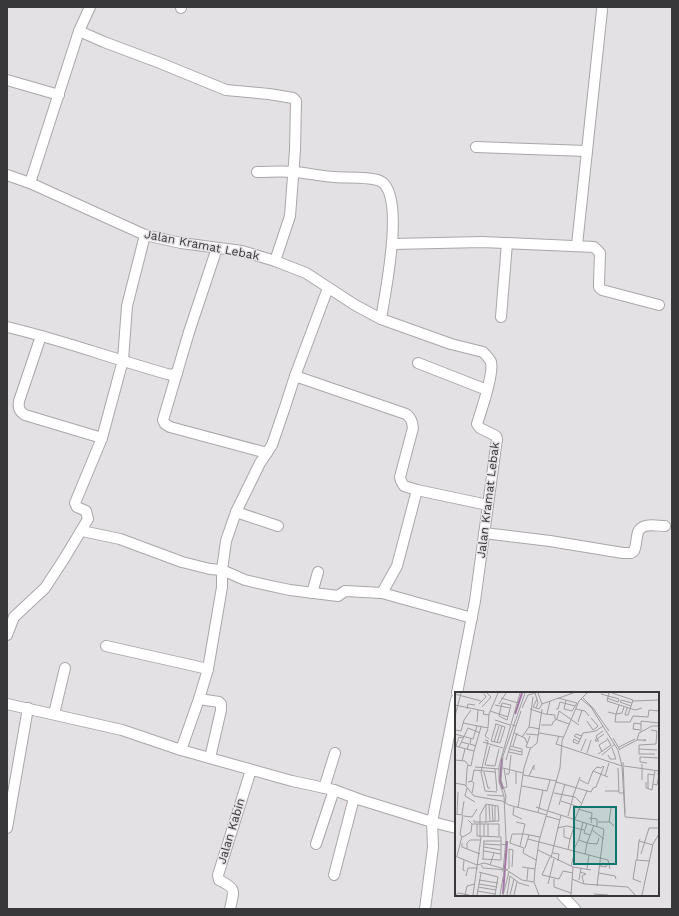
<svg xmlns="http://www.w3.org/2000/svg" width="679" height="916" viewBox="0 0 679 916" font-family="'Work Sans',sans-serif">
	<rect width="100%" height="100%" fill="#e4e1e4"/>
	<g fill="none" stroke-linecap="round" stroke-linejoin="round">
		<g stroke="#aaa6aa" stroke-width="12">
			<g id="minor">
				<path d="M181 8V7"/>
				<path d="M79 31 104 42 160 63 226 90 269 94 293 98 296 101 295 150 290 216 275 261"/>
				<path d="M7 80 59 95"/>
				<path d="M476 147 587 151"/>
				<path d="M257 172C269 172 282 171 294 172 307 173 320 176 334 177 345 178 374 176 382 182 405 199 385 293 381 319"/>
				<path d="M7 175 30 183 145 235 181 243 242 251 275 261 306 273 355 305 381 319 451 344 483 352C486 355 489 358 491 362 494 374 481 411 477 424L480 428 496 436 497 439 475 601 457 693"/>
				<path d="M30 183 79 31 90 7"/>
				<path d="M392 244 483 242 594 247 600 253 599 283V287L602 290 659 305"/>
				<path d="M577 245 602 10"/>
				<path d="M217 248 189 332 163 420 165 424 170 427 267 453"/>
				<path d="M328 288 295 376 285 407 272 445 260 463 236 512 226 541 222 570 245 580 271 586 290 590 338 596 345 591 382 593 397 566 417 490"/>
				<path d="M501 317 507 243"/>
				<path d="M7 327C63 340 116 360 171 375L177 373"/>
				<path d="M41 336 19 401C18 408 19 411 25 415L102 438"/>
				<path d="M418 363 487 390"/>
				<path d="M295 376 406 414C411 418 412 421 413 428L400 477 401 481 404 486 417 490 488 505"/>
				<path d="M236 512 278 526"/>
				<path d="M82 531 120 539 182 562 210 569 222 570V587L208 669 199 699 181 750"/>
				<path d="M484 533 550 541 623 553H631L634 551C637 544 636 538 638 532 642 522 657 526 665 526"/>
				<path d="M312 593 318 572"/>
				<path d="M382 593 472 618"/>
				<path d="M7 635 14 617 45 588 64 559 88 519 86 511 77 507 75 503 102 438 123 360 127 306 145 235"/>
				<path d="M106 646 208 669"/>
				<path d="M199 699 219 702 221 704V710L210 758"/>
				<path d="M7 704 122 730 181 750 292 781 334 790 361 800 432 822 456 828"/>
				<path d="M54 714 65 668"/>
				<path d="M324 788 335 753"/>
				<path d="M7 828 28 708"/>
				<path d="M316 844 334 790"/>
				<path d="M334 875 354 798"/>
				<path d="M562 895 575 909"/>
				<path d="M230 909C234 890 237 889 219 880L218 875 251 770"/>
				<path d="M425 909 433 847 432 822 456 700"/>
			</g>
		</g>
		<use href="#minor" stroke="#fff" stroke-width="10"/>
	</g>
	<g text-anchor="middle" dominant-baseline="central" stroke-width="3" stroke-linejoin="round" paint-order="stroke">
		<g font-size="12" fill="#383739" stroke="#e4e1e4">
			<text transform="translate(202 245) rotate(11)">Jalan Kramat Lebak</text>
			<text transform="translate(488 500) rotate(-83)">Jalan Kramat Lebak</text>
			<text transform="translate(231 831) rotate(-73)">Jalan Kabin</text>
		</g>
	</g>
	<g transform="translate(455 692)">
		<rect width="204" height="204" fill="#e4e1e4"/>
		<path fill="none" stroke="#a374a5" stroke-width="2" d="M60 22 67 1M47 66 45 88 48 97M48 202 52 149"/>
		<path fill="none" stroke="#9f9da0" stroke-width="1" d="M80 1 83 11 81 16M154 1 152 9 180 18 187 16M157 1 178 8 173 23H170L172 16M0 2 26 9M146 2 164 7 163 10 152 6M127 5 138 16 154 39M46 6 63 11M103 6 122 11 117 19 109 17 111 8M82 7 78 15 84 17 87 12 83 1M126 7 136 15 163 58 167 74 170 125 204 128M178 9 204 8M47 11 56 13 52 28 44 24ZM24 12 31 5 29 2M44 12 51 1M87 12 118 1M0 13 29 19 28 22 34 23M40 13 55 16M176 14 165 10 166 8 177 11M27 15 36 5 32 1M169 15 167 21 161 22 160 30H175L178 24 193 25 194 18 204 19M67 16 73 3 80 1M12 17 13 12 20 13M75 17 90 22 100 23M101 17H103L105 10 120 14M121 17 130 19 134 24M35 19 53 25M104 19 124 33M153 20 161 22 164 13M92 22 95 9M100 23V27L114 32M0 24 6 1M40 28 55 33M132 29 138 38 141 36 143 34 136 26M22 30 23 18M98 30 102 27 104 19M123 30 127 18M8 31 33 36 34 22 43 1M40 32H41L50 35 45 51 36 49 41 32M86 33H97L98 30M61 34 66 19M74 35 78 5M33 37 30 44 34 47M0 38 6 39 9 28 16 18M185 38 178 37 179 31 186 32M196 38 202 39 201 52 184 53V62H200M148 39 142 43 141 45 142 46V47L144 49H140L141 47H142L149 42M186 40V29L204 31M59 41 70 46 72 51M84 41 108 45M0 42 18 47 22 34M71 42 84 43M75 44 71 55 76 56M104 44 101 52 167 74M67 45 74 35 85 37M16 46 15 52 21 54M158 46 165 58M125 47 119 44 121 42 127 44M30 48 33 49 26 80 29 94 30 99 42 100M188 49 191 48H182L184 41 197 34H204M6 50 14 52 12 57M28 50 48 56M39 50 44 34M124 50 119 47 118 50 123 52 124 50 128 41 141 39 148 34M42 51 47 34M0 54 19 59 26 35M1 54 4 45 8 46M35 54 30 73 40 74M58 54 62 41M4 55 13 36 25 41M164 55 180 47M54 57 67 60M165 57 182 48M184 57 202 58M126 59 131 47M54 60 67 63V57L55 54M147 60 144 53 152 48M132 61 136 48M143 62 156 53 152 46M147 63 160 52M153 63 155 67H161L157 56M0 68 10 69 13 73M51 68 61 34 57 33M7 69 10 57M168 70 170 121M192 71 185 70V65L204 66M187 72V88M40 74 44 57M148 74 146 76 142 75 138 79 153 85M169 74 204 79M20 75 44 77M48 76 68 81M49 76 52 95 49 96M163 76 164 101H169M40 77 42 99M29 80 33 96H35M51 82H54L56 63M68 83 102 89M74 84 79 73V78M150 84 154 71M125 88 133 92 138 79M16 89 19 91 17 101M13 90 17 89 19 78 40 80M101 90 136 100 138 96 141 95 149 74M191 90V96L197 98 200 78M0 91 10 93 19 104 47 109 54 113 92 123M61 92V79M198 92 202 93 204 82H202M11 94 12 77 13 73 16 74 19 59M67 94 92 99 95 88M12 96 10 104 20 110M193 97V82L199 83M150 99H164M99 101 120 105 126 111M32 103 49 104M118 104 125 85M106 109 124 115M50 111 51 104 46 88 48 64 70 1M31 113V130M34 113 35 129M37 113 38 130M104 113 110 92M40 114V129M59 115 58 123 67 127M81 115 84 116 88 98M63 116 69 76 75 57 82 51 87 17M123 117 137 121 136 131M93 119 149 137 142 194M83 120 84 116 92 119M0 122 8 123 5 143 8 145 16 140 17 132 13 128M2 122 3 100M7 122 9 109M9 124 17 125 22 117M91 124 105 128M113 124 118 105M134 126 142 127V135M120 127 132 99M19 128V130H31L40 129H44L43 114 31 112 25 123V145M61 130 70 132 65 154M143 130H155L159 134M154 130 156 116M132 131 129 141 135 143M17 132H44V144M22 132V144L46 145V152L51 153M139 133 132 151 142 152 144 146M102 136 112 134 129 138M109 136V145L115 147 113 158M137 138 149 147M69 142H57L55 151 69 156 68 161 81 168M69 142 85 145M29 145V132M33 145V132M73 147 153 168 155 177M115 147 119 135M185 147 184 149 198 153M124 148 132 151 130 162M28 149H46M7 151V155L25 162M29 152 46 153M29 155 46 158M70 156 74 143M12 157V151L15 148H26M83 158 118 175 116 203M29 159 46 162M118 159 124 147 128 130M98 161 104 162 103 169M186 162 194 136H204M0 164 22 173 29 171 53 178 28 176 26 173M2 164 7 144M95 165 87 183 104 187 108 179 118 181M96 166 106 123M27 167 46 168V153M28 167 29 149M9 168 8 178 10 179M182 168 184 149M35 173 39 161M116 174 120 159M145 174 151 175 152 173 146 172V174M67 175 80 177M118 175 136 178M54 177V157L58 158 57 175M132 177 134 163M53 179 67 188 79 190M24 180 43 185 40 203M48 180 51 147 49 104 44 90V74L65 1M125 180 131 182 127 184 129 192M144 181 160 184 161 187M11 184 13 176H23M55 184 64 191 74 194M99 187V195L116 201M117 187 129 192 173 195 180 203M24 188 43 191M72 188 73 176M124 188 126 176M186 190 178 187 181 168 194 169M24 192 42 195M93 192 99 167M23 195 41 198M22 199 40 202M139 202 153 203M1 203 3 201 14 203M10 203 12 194 20 192M18 203 26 145M22 203 26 181M45 203 49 180M48 203 54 180M52 203 55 184M55 203 59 187M59 203 62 190M84 203 79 190 80 177 84 149 105 76 107 49 124 9 132 1M187 203 198 152 204 142"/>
		<path fill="#0f766e" fill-opacity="0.15" stroke="#0f766e" stroke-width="2" d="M119 115H161V172H119Z"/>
		<rect width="204" height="204" fill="none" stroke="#383739" stroke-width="2"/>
	</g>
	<rect width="679" height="916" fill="none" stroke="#383739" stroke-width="16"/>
</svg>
